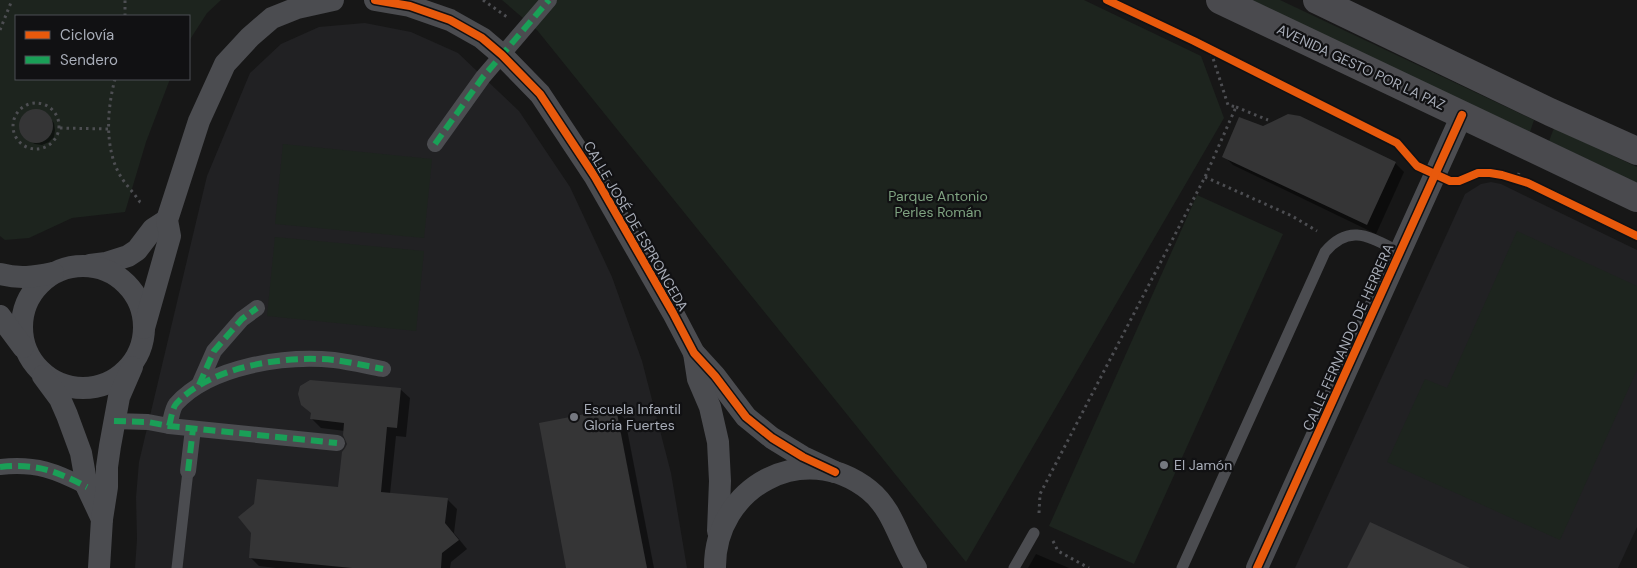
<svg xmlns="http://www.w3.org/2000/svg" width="1637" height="568" viewBox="0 0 1637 568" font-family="'DM Sans',sans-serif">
	<rect width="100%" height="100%" fill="#171717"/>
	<g fill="#212123">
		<path d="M365 23 411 32 458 53 519 111 570 187 612 277 642 361 671 473 687 568H135L137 539 136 497 139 462 207 176 250 73 281 44 319 27Z"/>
		<path d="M1491 182 1501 184 1637 250V527L1618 568H1295L1465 194 1481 184Z"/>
	</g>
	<g fill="#1d241e">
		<path d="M0 0H221L207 13 189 41V16H16V79H170L146 142 125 212 72 218 29 238 5 240 0 236Z"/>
		<path d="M502 0H1084L1201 56 1224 118 966 562 537 30Z"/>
		<path d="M1246 0H1280L1534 120 1530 132Z"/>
		<path d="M1554 128 1637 167V183L1549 141Z"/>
		<path d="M283 144 432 159 424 238 275 224Z"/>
		<path d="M1197 195 1283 234 1134 564 1049 526Z"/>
		<path d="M1517 231 1637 286V370L1560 540 1387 462 1425 379 1447 388Z"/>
		<path d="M275 237 424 251 416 331 267 316Z"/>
	</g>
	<g fill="#0007">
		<path d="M33 110H40L46 114 54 123 55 130 54 137 49 142 42 145 35 144 29 141 21 132 20 125 22 118 27 113Z"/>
		<path d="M1224 156 1395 163 1404 172 1376 234 1233 165Z"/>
		<path d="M400 389 410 398 406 437 396 436 390 494 448 500 457 509 454 533 467 549 451 562 450 568H276L259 566 250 557 339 489 348 443 345 431 321 428 312 419V414Z"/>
		<path d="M616 410 625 419 654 568H568Z"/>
		<path d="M1036 554 1069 568H1028Z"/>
	</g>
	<g fill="#353536">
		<circle cx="36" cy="126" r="17"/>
		<path d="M1288 114 1300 116 1396 162 1367 225 1222 157 1239 117 1263 126Z"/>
		<path d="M310 380 401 388 397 428 387 427 381 492 448 498 445 523 459 540 442 553 441 568H352L249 558 251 533 238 517 254 504 257 479 338 487 342 452 345 448 347 444 343 435 344 423 310 419 311 413 301 405 298 394 300 386Z"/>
		<path d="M616 408 647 568H566L539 423Z"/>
		<path d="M1370 522 1470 568H1347Z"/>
	</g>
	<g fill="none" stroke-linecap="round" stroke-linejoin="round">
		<g stroke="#4d4e52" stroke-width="3" stroke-dasharray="2.5 4" stroke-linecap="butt">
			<path d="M483 0 507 17"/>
			<path d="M125 16V0"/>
			<path d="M0 30 12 0"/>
			<path d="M115 79C107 109 104 149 121 177 126 185 134 193 140 202L144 204"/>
			<circle cx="36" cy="126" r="23"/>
			<path d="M1236 107 1268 120"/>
			<path d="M60 128 110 129"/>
			<path d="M1205 177 1292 216 1317 231"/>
			<path d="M1516 180 1519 173"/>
			<path d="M1039 513 1040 494 1205 177 1236 107 1228 105 1210 49"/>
			<path d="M1053 541 1058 551 1089 568"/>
		</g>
		<g stroke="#4b4c50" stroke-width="11">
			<path d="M177 568 188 471"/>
			<path d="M1014 568 1034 533"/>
			<path d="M1182 568 1325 252C1350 222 1371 238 1400 252"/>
		</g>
		<g stroke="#4b4c50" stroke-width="16">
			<path d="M435 144 483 77 549 0"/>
			<path d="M199 385 214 351 242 319 257 308"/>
			<path d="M114 421 148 422 169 426 337 443"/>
			<path d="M169 426C171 420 172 409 176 404 210 366 286 355 334 360 350 362 367 366 383 369"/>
			<path d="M0 467C36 463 56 471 87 487"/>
			<path d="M188 471 193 429"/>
		</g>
		<g stroke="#4b4c50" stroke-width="22">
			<path d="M375 0 410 6 450 20 482 38 502 55 540 94 595 177 673 313 694 353 715 376 746 417 772 438 803 457 835 472"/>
			<path d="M90 265 106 263 128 256 137 250 153 229 167 220"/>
			<circle cx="83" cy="327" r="61"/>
			<path d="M0 274C19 279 34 277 53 273"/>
			<path d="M0 316 23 347"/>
			<path d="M144 328 170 236 167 220 199 121 225 64 250 37 272 18 297 8 333 0"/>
			<path d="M694 353 698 379 710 407 718 442 720 481 718 531"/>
			<path d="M43 376 60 399 67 415 81 453 87 487 102 519"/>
			<path d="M99 568 102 519 107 487V467L110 446 119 397 132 367"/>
			<path d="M715 568C714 487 804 438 869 490 894 510 899 542 916 568"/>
			<path d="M1257 568 1462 115"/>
		</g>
		<g stroke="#4a4a4e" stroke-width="28">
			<path d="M1220 0 1637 198"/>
			<path d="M1317 0 1550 112 1637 151"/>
		</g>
		<g stroke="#1a9f57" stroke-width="6" stroke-dasharray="12 6" stroke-linecap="butt">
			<path d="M435 144 483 77 549 0"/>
			<path d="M199 385 214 351 242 319 257 308"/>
			<path d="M114 421 148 422 169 426 337 443"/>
			<path d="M169 426C171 420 172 409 176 404 210 366 286 355 334 360 350 362 367 366 383 369"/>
			<path d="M0 467C36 463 56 471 87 487"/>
			<path d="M188 471 193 429"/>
		</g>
		<g stroke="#111113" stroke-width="11">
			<g id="cycleway">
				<path d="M375 0 410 6 450 20 482 38 502 55 540 94 595 177 673 313 694 353 715 376 746 417 772 438 803 457 835 472"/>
				<path d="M1107 0 1194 41 1397 143 1417 166 1450 181H1459L1478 173H1490L1502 175 1528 183 1637 236"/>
				<path d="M1257 568 1462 115"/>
			</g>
		</g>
		<use href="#cycleway" stroke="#e8590c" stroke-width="8"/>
	</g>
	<g fill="#757880" stroke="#111113" stroke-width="2">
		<circle cx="574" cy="417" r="5"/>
		<circle cx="1164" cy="465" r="5"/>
	</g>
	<g text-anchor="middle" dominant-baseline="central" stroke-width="4.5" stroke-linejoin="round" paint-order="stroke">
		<g font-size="14" fill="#a8adb8" stroke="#111113">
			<text transform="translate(1361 67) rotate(25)">AVENIDA GESTO POR LA PAZ</text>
			<text transform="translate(636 226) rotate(60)">CALLE JOSÉ DE ESPRONCEDA</text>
			<text transform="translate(1348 337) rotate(-66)">CALLE FERNANDO DE HERRERA</text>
		</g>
		<g font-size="14" fill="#7fa381" stroke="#111113">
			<text x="938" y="196">Parque Antonio<tspan x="938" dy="16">Perles Román</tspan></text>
		</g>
		<g font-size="14" fill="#a8adb8" stroke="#111113" text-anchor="start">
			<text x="584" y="409">Escuela Infantil<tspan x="584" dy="16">Gloria Fuertes</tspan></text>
			<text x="1174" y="465">El Jamón</text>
		</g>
	</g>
	<rect x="15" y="15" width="175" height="65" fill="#111113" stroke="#4d4f55"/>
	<rect x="25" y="31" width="25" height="8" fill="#e8590c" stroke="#4d4f55"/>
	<text x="60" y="40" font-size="15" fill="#a8adb8">Ciclovía</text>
	<rect x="25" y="56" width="25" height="8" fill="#1a9f57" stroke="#4d4f55"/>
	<text x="60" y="65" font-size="15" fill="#a8adb8">Sendero</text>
</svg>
